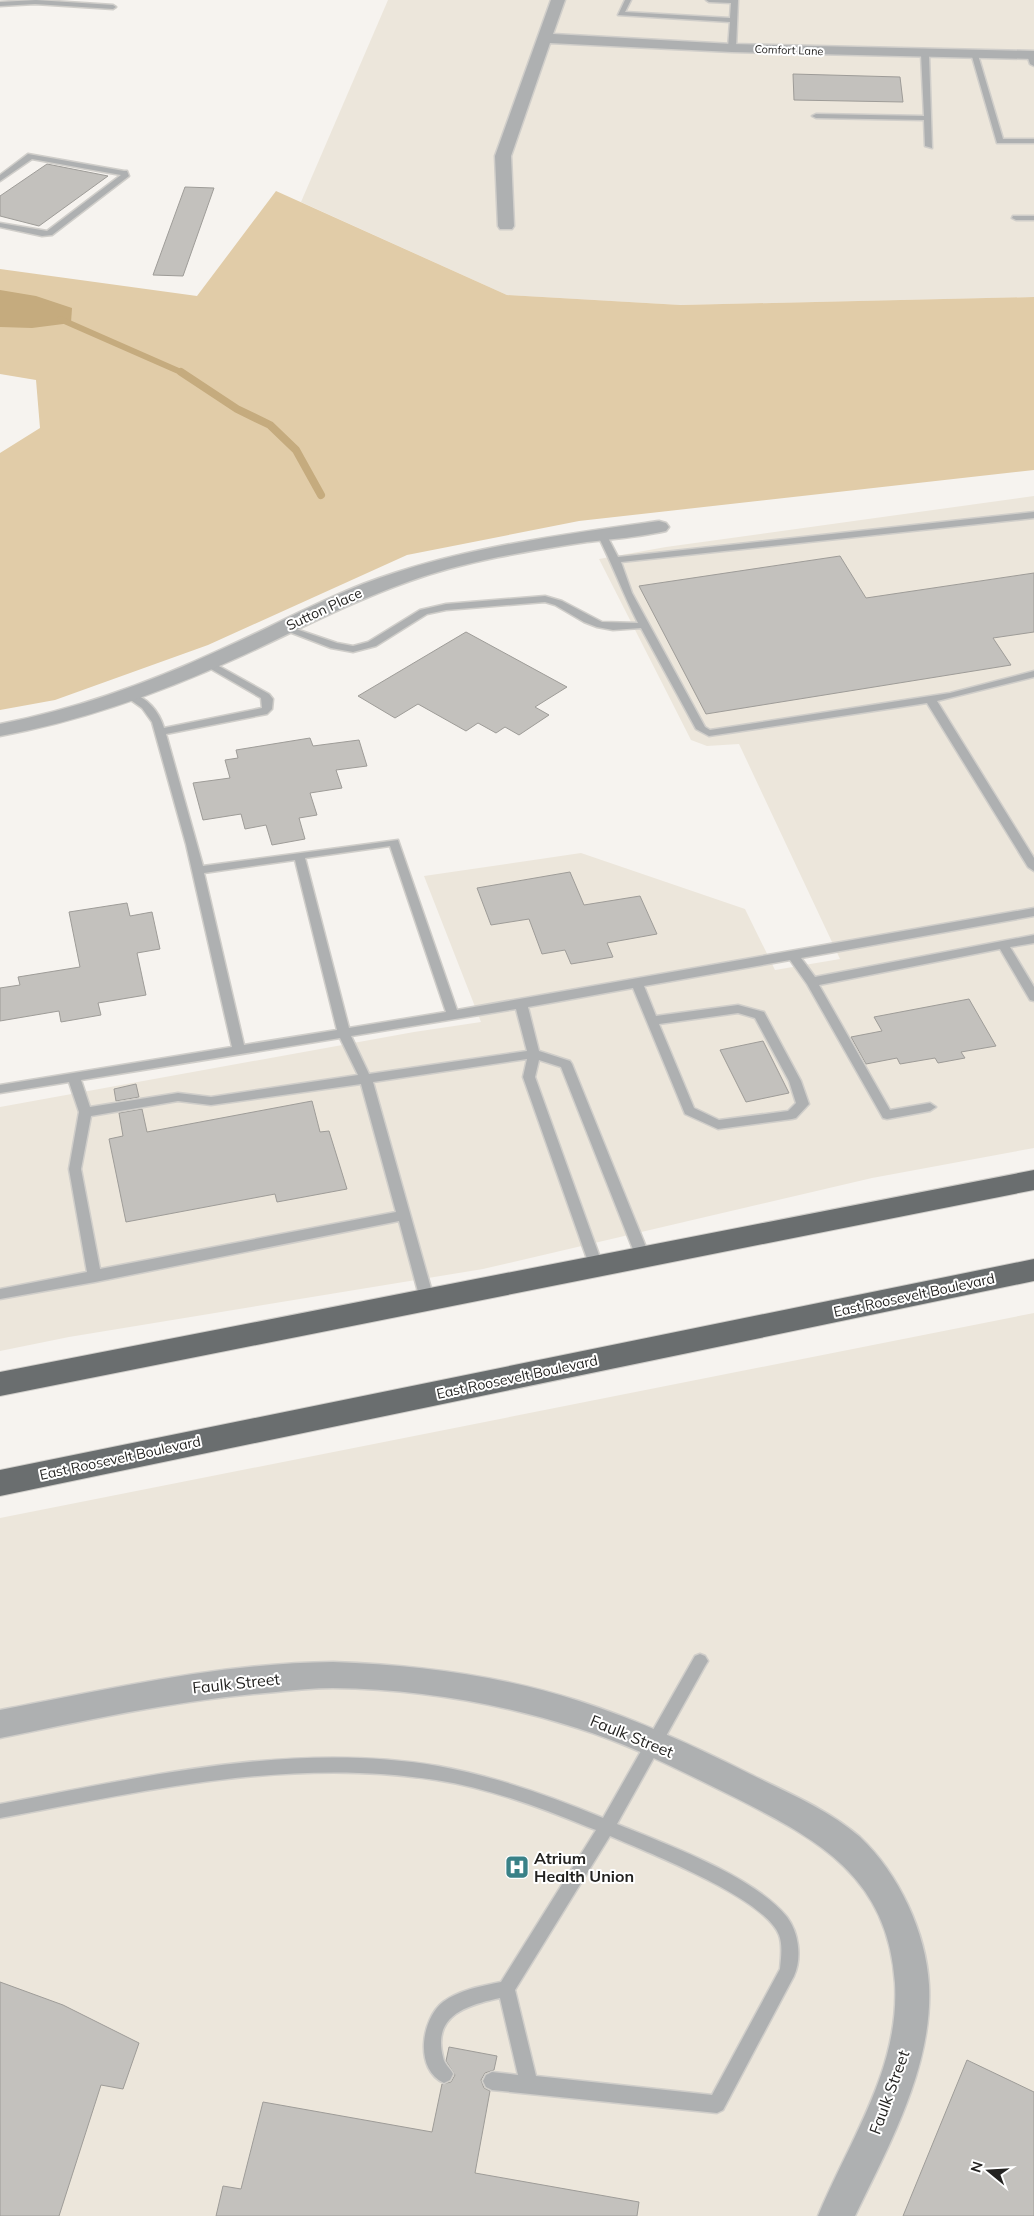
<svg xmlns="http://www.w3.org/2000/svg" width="1034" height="2216" viewBox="0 0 1034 2216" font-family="Mulish,sans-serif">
	<rect width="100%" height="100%" fill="#f6f3ef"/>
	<g fill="#ece6db">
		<path d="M388 0H1034V297L681 305 507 295 301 202Z"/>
		<path d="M1034 496V1148L872 1178 483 1269 69 1337 0 1351V1107L414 1032 481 1022 424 876 581 853 745 909 775 970 840 959 739 744 707 746 691 740 599 559 666 547Z"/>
		<path d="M1034 1313V2216H0V1518Z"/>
	</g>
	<path fill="#e1cca8" d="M276 191 507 295 681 305 1034 297V470L579 521 407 555 208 645 55 700 0 710V453L40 428 36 380 0 374V269L197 296Z"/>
	<path fill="#c5ab7e" d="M0 290 36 296 72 308 71 323 32 328 0 327Z"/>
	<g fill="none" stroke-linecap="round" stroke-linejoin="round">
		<path stroke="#c5ab7e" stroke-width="6" d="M60 319 183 373"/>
		<path stroke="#c5ab7e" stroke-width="8" d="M181 372 237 409 270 425 296 450 321 495"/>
	</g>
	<g fill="#c3c1bd" stroke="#9e9c98">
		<path d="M793 74 900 77 903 102 794 100Z"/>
		<path d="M47 164 108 176 39 226 0 216V196Z"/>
		<path d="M185 187 214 188 183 276 153 275Z"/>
		<path d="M840 556 866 598 1034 573V632L993 638 1011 665 706 714 639 586Z"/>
		<path d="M466 632 567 687 535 707 549 715 519 735 505 727 496 733 478 723 466 731 418 704 395 718 358 696Z"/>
		<path d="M310 738 313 746 359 740 367 766 336 770 342 788 310 793 317 815 299 818 305 839 272 845 266 825 245 829 241 814 203 820 193 783 230 778 225 760 238 758 236 750Z"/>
		<path d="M570 872 584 905 640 896 657 934 607 943 613 957 571 964 565 950 542 954 529 919 491 925 477 888Z"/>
		<path d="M127 903 130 916 152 912 160 949 137 953 146 995 98 1003 101 1015 61 1022 59 1011 0 1021V988L20 985 18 977 80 967 69 912Z"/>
		<path d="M969 999 996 1046 961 1052 965 1058 938 1063 935 1058 900 1064 897 1058 866 1064 851 1037 882 1031 874 1017Z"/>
		<path d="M763 1041 789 1093 746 1102 720 1050Z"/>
		<path d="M136 1084 139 1097 116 1101 114 1089Z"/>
		<path d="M312 1101 320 1132 329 1131 347 1189 277 1202 275 1194 126 1222 109 1139 123 1136 119 1113 142 1109 147 1132Z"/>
		<path d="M0 1982 63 2005 139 2043 123 2089 101 2085 59 2216H0Z"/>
		<path d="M449 2047 497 2056 494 2070 485 2073 481 2080 484 2088 490 2091 475 2173 639 2202 637 2216H216L223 2186 241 2189 263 2102 432 2132 442 2084 451 2082 455 2075 446 2061Z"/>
		<path d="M967 2060 1034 2092V2216H903Z"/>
	</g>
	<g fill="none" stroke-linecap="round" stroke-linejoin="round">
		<g stroke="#d0ceca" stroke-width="3">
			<g id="service">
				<path d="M36 0 113 5 116 7 113 9 35 4 0 6V2Z"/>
				<path d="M625 0H631L625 12 730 18 731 3 709 2 706 0H738L736 48 732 50 728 48 730 22 618 15Z"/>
				<path d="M925 52 929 54 932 148 925 146 924 120 816 118 812 116 816 114 924 116 921 54Z"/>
				<path d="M971 53 978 55 1003 139H1034V143H997Z"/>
				<path d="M1031 53 1034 54V66L1030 64 1027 55Z"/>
				<path d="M28 154 124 171H127L129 176 52 235 42 236 0 227V223L47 231 121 175 32 159 0 181V175Z"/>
				<path d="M1013 216H1034V220H1016L1012 218Z"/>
				<path d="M1034 512V518L621 562 632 593 705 727 710 730 950 693 1034 671V677L937 701 1034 858V871L1028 867 927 703 709 736 696 729 641 628 613 630 597 627 584 622 555 605 545 602 446 610 427 614 376 646 353 652 331 648 279 628 284 625 337 643 353 646 368 642 420 610 446 604 545 596 562 601 602 622 638 623C623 594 612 563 597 534L599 532H605L618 557Z"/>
				<path d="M208 660 269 694 273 699 272 709 267 714 166 734 203 866 398 840 457 1010 1034 908V916L801 958 815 977 1034 935V943L1010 947 1034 987V1001L1030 1000 1000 949 819 985 890 1110 930 1103 936 1107 930 1111 887 1119 883 1118 807 984 790 960 644 986 656 1016 738 1005 764 1012 801 1081 809 1104 796 1118 792 1119 718 1129 685 1114 633 988 528 1007 539 1051 570 1061 572 1064 650 1257 648 1261H638L636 1257 561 1067 539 1060 535 1077 603 1266 601 1270H591L523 1077 527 1059 373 1082 434 1299 432 1303H422L420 1299 399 1221 95 1282 0 1299V1289L87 1272 69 1169 79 1112 69 1082 0 1093V1085L232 1047 186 844 152 722 142 708 125 696 130 693C147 697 159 711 164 728L262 708 261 698 204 665V661ZM390 846 446 1012 349 1028 305 858ZM295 860 337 1030 244 1045 204 873ZM516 1009 527 1051 369 1074 351 1036ZM738 1013 755 1018 789 1081 796 1103 788 1111 719 1120 694 1108 659 1024ZM340 1038 358 1075 211 1097 178 1093 90 1107 81 1080ZM361 1084 396 1212 100 1269 81 1169 91 1116 178 1101 211 1105Z"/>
				<path d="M700 1654 705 1656 708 1661 705 1666 617 1824C666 1844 754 1876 787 1917 799 1933 802 1958 794 1976L723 2110 717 2113 492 2090 486 2087 483 2081 486 2075 492 2072 518 2075 500 1998C468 2005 432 2015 443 2057 444 2064 450 2068 453 2074L450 2080 444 2083C414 2070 421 2019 443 2002 459 1990 481 1986 501 1982L596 1830 588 1827C539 1807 488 1788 436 1780 289 1757 144 1791 0 1818V1804C143 1777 292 1741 438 1766 494 1776 550 1796 603 1818L695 1656ZM610 1836C647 1852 765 1898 779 1935 783 1945 781 1958 780 1969L712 2095 536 2076 515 1990Z"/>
			</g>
		</g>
		<g stroke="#d0ceca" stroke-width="3">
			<g id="minor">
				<path d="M551 0H565L553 34 732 44 1034 51V59L732 52 550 43 511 156 514 226 512 229H500L498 226 495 156Z"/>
				<path d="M659 521 666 523 669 527 666 531C640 537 613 539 587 542 527 551 467 561 410 581 350 602 294 632 237 658 160 693 83 721 0 736V724C77 709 151 682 222 649 269 628 315 603 363 584 458 548 559 535 659 521Z"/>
				<path d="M333 1662C416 1665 499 1675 579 1701 638 1720 694 1746 750 1774 788 1793 828 1809 860 1837 899 1874 926 1932 929 1985 933 2067 889 2145 855 2216H818C849 2141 900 2069 895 1983 888 1877 819 1840 734 1797 683 1772 632 1745 577 1728 499 1703 416 1689 333 1688 314 1688 295 1690 276 1692 183 1699 92 1719 0 1738V1710C110 1689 220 1663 333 1662Z"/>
			</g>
		</g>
		<g stroke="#d0ceca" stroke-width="2">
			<g id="trunk">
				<path d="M1034 1170V1190L0 1396V1372Z"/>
				<path d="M1034 1259V1281L0 1496V1470Z"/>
			</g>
		</g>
		<use href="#service" fill="#aeb0b1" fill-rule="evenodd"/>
		<use href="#minor" fill="#aeb0b1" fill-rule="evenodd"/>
		<use href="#trunk" fill="#6a6e6f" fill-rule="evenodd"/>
	</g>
	<defs>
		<g id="hospital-square" transform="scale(1.25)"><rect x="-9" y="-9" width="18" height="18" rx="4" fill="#398187" stroke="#fff"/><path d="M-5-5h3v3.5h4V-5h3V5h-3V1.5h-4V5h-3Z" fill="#fff"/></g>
	</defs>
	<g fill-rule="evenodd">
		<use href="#hospital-square" x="517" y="1867"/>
	</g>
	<g text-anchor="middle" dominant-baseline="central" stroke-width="4" stroke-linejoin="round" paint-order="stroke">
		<g font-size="11" fill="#242321" stroke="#fff">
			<text transform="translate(789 50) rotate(2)">Comfort Lane</text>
		</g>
		<g font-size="14" fill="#242321" stroke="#fff">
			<text transform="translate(324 609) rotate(-25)">Sutton Place</text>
			<text transform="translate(914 1295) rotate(-12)">East Roosevelt Boulevard</text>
			<text transform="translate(517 1377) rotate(-12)">East Roosevelt Boulevard</text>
			<text transform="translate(120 1458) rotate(-12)">East Roosevelt Boulevard</text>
		</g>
		<g font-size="16" fill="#242321" stroke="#fff">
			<text transform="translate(236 1683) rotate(-6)">Faulk Street</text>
			<text transform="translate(632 1736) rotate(22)">Faulk Street</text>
			<text transform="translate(889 2092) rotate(-70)">Faulk Street</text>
		</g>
		<g font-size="16" font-weight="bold" fill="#242321" stroke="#fff" text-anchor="start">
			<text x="534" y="1858">Atrium<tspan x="534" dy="18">Health Union</tspan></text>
		</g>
	</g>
	<g transform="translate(989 2171) rotate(288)" stroke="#ffffff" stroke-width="4" paint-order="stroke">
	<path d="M0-4L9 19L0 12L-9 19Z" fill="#242321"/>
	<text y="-8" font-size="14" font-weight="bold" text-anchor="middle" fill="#242321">N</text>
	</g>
</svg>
